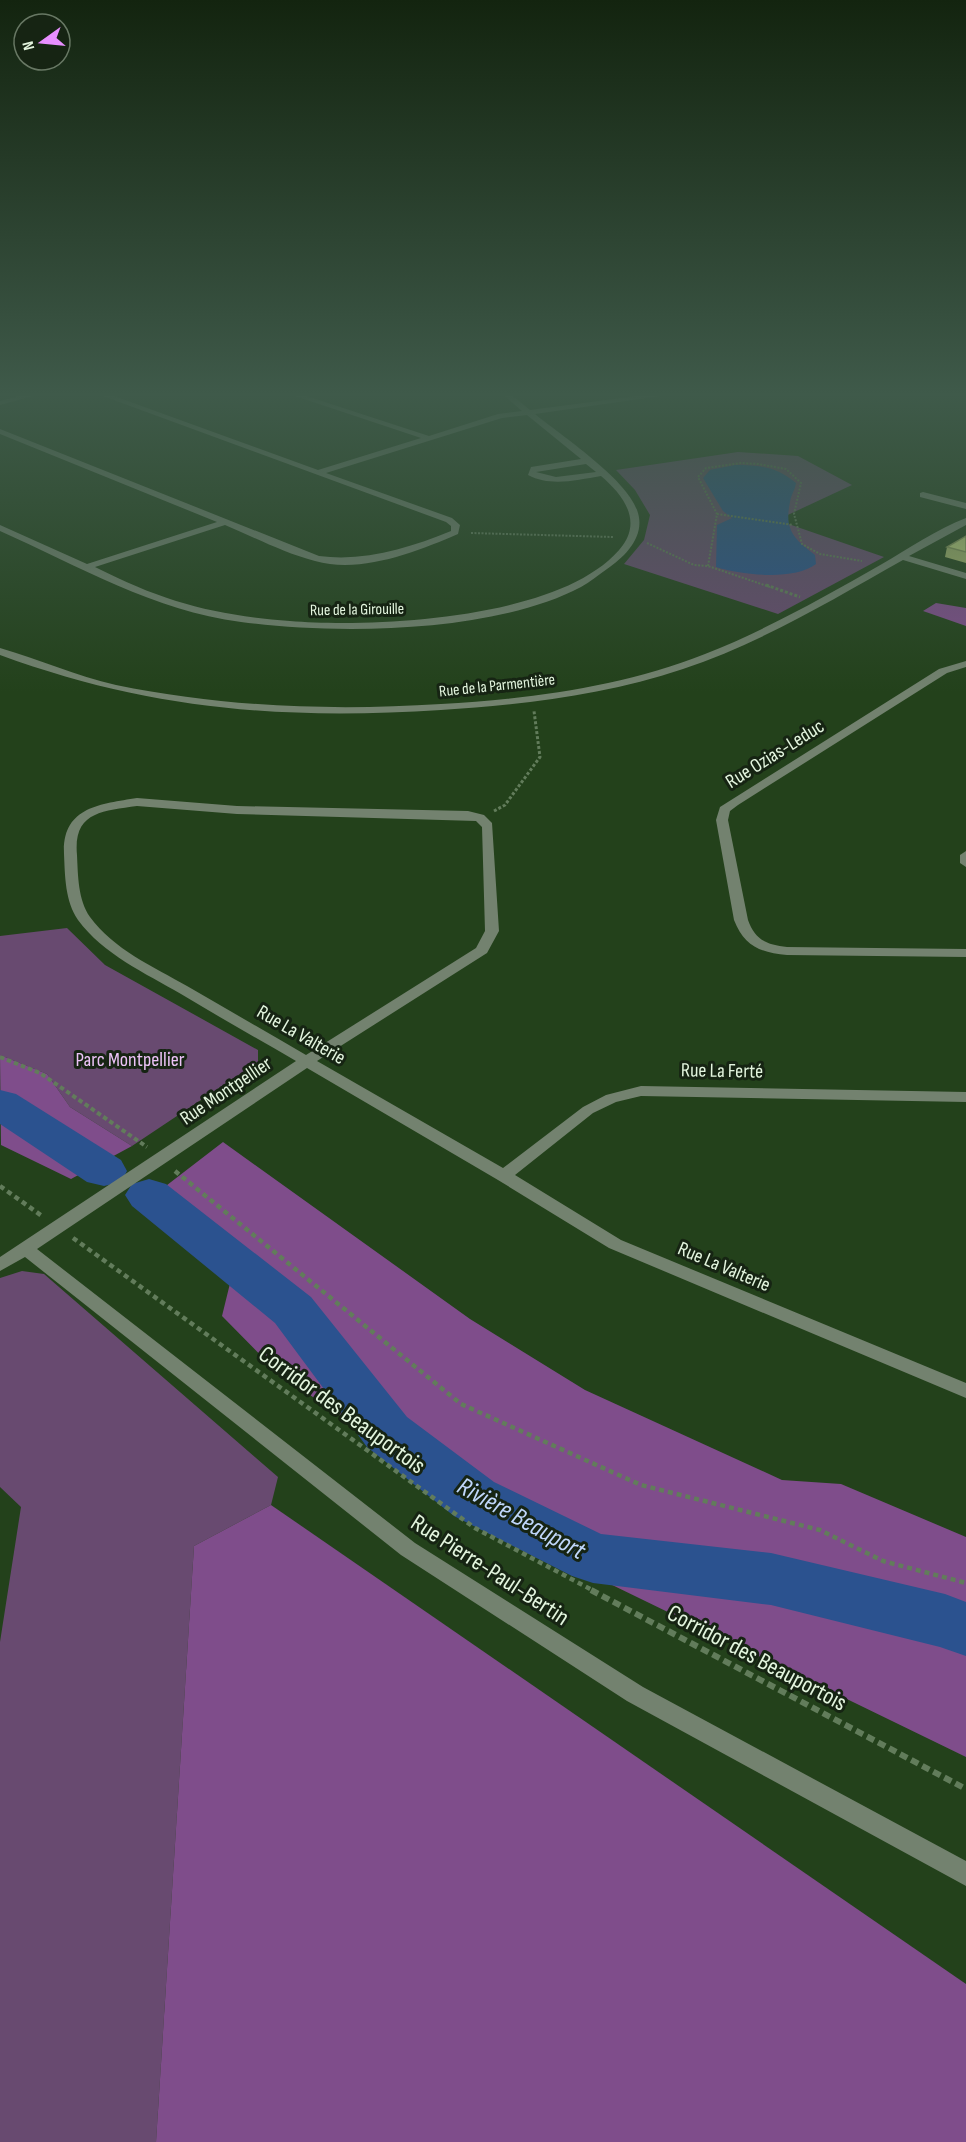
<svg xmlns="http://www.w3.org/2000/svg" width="966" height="2142" viewBox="0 0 966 2142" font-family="'Sofia Sans Condensed',sans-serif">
	<rect width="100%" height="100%" fill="#23411b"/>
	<g fill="#684a70">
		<path d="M738 452 798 456 852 485 777 520 884 557 778 614 624 564 644 540 650 515 635 490 616 470Z"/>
		<path d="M67 928 105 965 258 1050V1062L132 1146 70 1107 47 1074 0 1055V936Z"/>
		<path d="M22 1271 44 1274 278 1477 271 1505 194 1546 156 2142H0V1642L21 1507 0 1487V1278Z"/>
	</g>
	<g fill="#7f4d8b">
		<path d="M936 603 966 608V626L923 611Z"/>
		<path d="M0 1055 47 1074 70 1107 132 1146 71 1179 1 1145Z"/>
		<path d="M223 1142 470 1319 585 1390 782 1480 841 1484 966 1537V1757L534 1547 279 1374 222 1316 235 1263 158 1192Z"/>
		<path d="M271 1505 966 1984V2142H156L194 1546Z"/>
	</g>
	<path fill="#2b528f" d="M735 465C760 465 777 467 796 483 795 490 791 495 790 502 784 530 794 539 815 555L816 564C794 581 742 575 716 567L717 525 732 518 723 511 703 478 710 470Z"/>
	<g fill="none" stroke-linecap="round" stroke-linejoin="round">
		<g fill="#2b528f" fill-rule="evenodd">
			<path d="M0 1090 16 1094 121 1160 127 1171 121 1182 104 1186 87 1182 0 1124Z"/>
			<path d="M149 1179 166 1184 311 1297 407 1417 494 1482 601 1534 771 1553 945 1594 966 1602V1656L940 1647 771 1605 593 1583 572 1576 454 1516 367 1447 275 1323 132 1206 125 1195 132 1184Z"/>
		</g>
		<g stroke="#627c5b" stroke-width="2" stroke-dasharray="2 1.5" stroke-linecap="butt">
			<path d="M717 514 793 525"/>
			<path d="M471 533 613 537"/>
			<path d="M647 543 694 565 708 566 770 587"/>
			<path d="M708 566 717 514 698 477 706 468 741 463 758 464 786 469 801 483 794 514 802 544 820 554 862 561"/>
		</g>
		<g stroke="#627c5b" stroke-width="3" stroke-dasharray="3 2" stroke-linecap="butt">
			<path d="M766 585 800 597"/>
			<path d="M494 811 505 805 540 757 534 711"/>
		</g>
		<path stroke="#627c5b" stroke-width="4" stroke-dasharray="4.5 3" stroke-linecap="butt" d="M0 1057 40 1073 147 1147"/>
		<g stroke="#627c5b" stroke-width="4.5" stroke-dasharray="5 4" stroke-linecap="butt">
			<path d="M175 1171 461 1404 641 1485 820 1530 883 1561 966 1583"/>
			<path d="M0 1186 42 1216"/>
			<path d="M73 1238 475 1528 594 1591"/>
		</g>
		<path stroke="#627c5b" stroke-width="6" stroke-dasharray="8 4.5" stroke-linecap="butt" d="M591 1590 966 1789"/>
		<g fill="#73826f" fill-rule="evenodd">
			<path d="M34 392H47L0 405V401Z"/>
			<path d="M92 392H103L318 470 421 438 283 392H294L429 436 498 414 522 411 500 392H508L530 410 667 392H688L535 414C563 437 629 480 638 513 645 537 625 557 607 569 598 575 590 582 581 587 494 633 337 635 241 622 154 611 79 566 0 531V525L87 564 217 522 0 434V429L319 556C365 562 409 548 451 531V526L446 522ZM527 415 581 459 531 467 528 475C551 487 576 480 601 476 621 493 642 518 623 545 568 619 376 628 290 621 213 615 164 602 95 567L225 525C254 537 284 553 315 561 361 574 416 552 458 534L460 525 452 518 326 473 502 418ZM586 464 596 472 556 477 536 472Z"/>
			<path d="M923 492 966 503V509L920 497V493Z"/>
			<path d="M966 518V525L909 556 966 573V579L903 560C832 600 761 643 683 669 605 695 523 705 441 710 283 720 150 710 0 655V648C39 659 76 676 116 685 224 707 331 711 441 704 530 699 621 687 705 654 766 630 824 597 882 564 908 549 937 529 966 518Z"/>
			<path d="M966 661V667L947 673 738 805 730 811 728 820 748 920C755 940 767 945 787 947L966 949V957L787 955C761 953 744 946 734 920L716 820 720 807 939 669Z"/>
			<path d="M137 798 237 806 468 811 484 815 492 823 499 931 487 953 317 1061 503 1168 583 1107 606 1095 641 1086 966 1092V1102L641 1096 616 1102 593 1113 515 1175 621 1240 966 1383V1398L609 1248 498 1180 307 1068 37 1249 415 1543 643 1687 966 1861V1886L627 1701 401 1555 25 1257 0 1271V1257L296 1061C258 1039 219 1017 181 994 145 973 103 954 78 920 65 901 65 876 64 854 62 807 100 804 137 798ZM137 806 237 814 476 821 482 827 485 931 476 948 306 1055C266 1032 227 1009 187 986 154 967 113 949 90 917 78 900 78 876 77 855 73 812 102 811 137 806Z"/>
			<path d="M966 851V867L960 863V855Z"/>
		</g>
	</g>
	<path fill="#a3b36b" d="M966 536V563L945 557 947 547Z"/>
	<path fill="#bdd07c" stroke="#849257" stroke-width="1.5" d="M966 536V552L947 547Z"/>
	<linearGradient id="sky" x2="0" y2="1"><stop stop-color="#13240f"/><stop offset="0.57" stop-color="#3f5a4a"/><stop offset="1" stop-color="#3f5a4a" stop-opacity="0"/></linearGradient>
	<rect width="966" height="692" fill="url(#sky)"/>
	<g text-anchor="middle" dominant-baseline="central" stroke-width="6" stroke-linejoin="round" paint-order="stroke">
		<g font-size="16" fill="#e3f5de" stroke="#162413">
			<text transform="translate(357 610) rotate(-1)">Rue de la Girouille</text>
			<text transform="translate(497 686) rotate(-6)">Rue de la Parmentière</text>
		</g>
		<g font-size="20" fill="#e3f5de" stroke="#162413">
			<text transform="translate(775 754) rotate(-32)">Rue Ozias-Leduc</text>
			<text transform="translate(301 1035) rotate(30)">Rue La Valterie</text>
			<text transform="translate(722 1071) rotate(1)">Rue La Ferté</text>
			<text transform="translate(226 1091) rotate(-34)">Rue Montpellier</text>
			<text transform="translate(724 1267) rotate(23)">Rue La Valterie</text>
		</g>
		<g font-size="20" fill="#edc3f8" stroke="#162413">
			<text x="130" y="1060">Parc Montpellier</text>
		</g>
		<g font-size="24" fill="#e3f5de" stroke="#162413">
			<text transform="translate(342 1410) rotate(36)">Corridor des Beauportois</text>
			<text transform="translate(490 1570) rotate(33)">Rue Pierre-Paul-Bertin</text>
			<text transform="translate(757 1658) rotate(28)">Corridor des Beauportois</text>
		</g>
		<g font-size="26" font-style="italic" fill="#c0d7fb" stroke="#162413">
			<text transform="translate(521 1519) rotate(29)">Rivière Beauport</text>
		</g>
	</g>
	<g transform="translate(42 42) rotate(255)"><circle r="28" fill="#162413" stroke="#687864" stroke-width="1.5"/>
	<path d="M0-4.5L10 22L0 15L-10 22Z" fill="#e88eff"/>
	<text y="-9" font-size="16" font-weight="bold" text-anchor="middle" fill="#e3f5de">N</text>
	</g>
</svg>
